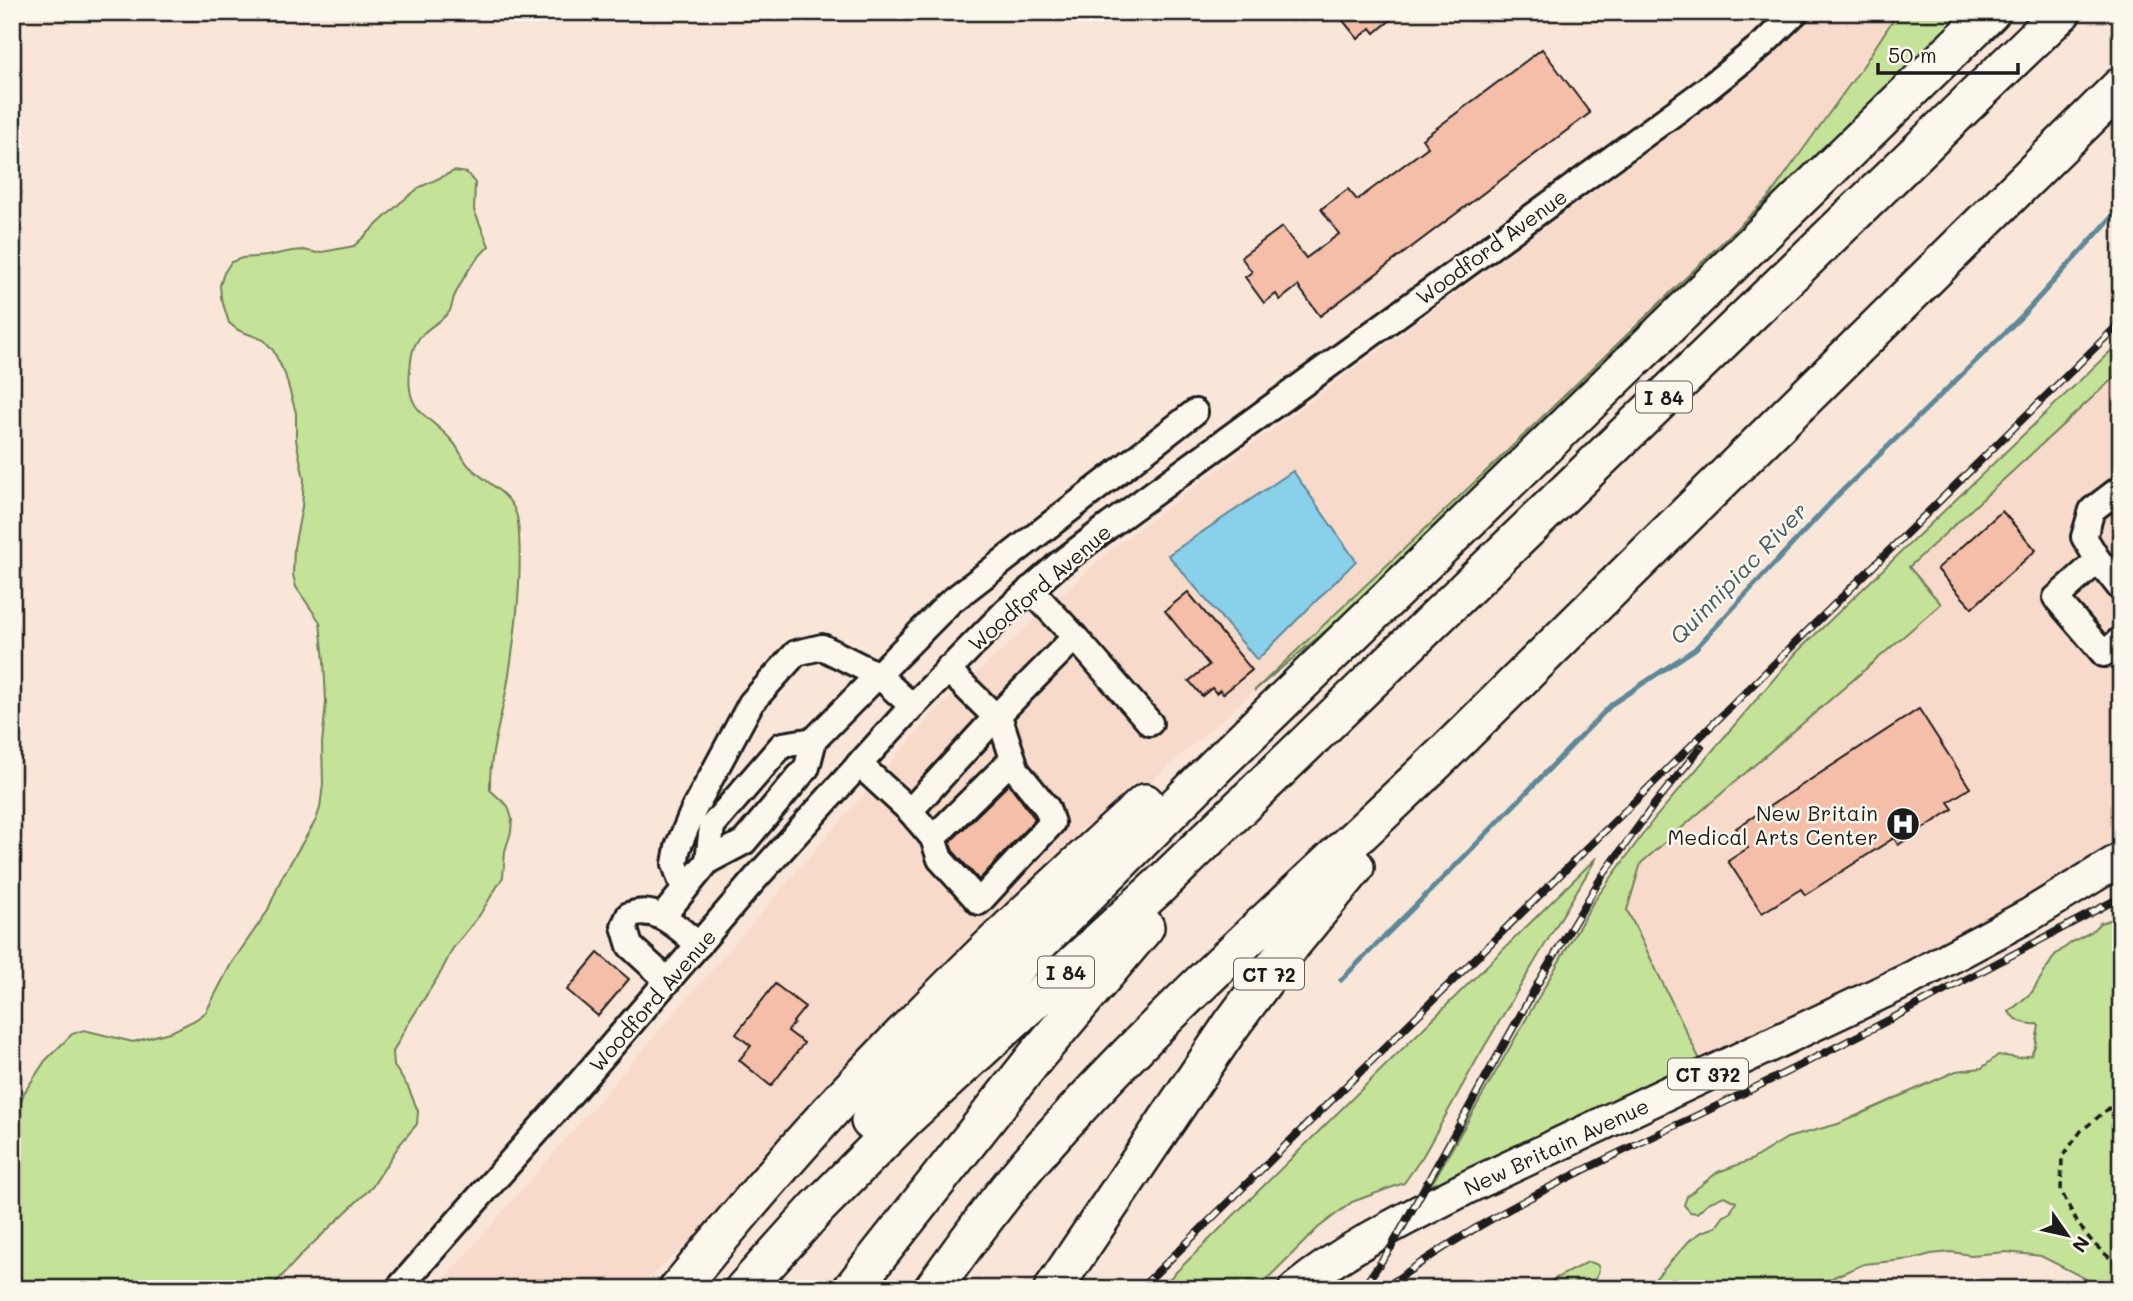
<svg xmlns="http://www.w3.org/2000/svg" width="2133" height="1301" viewBox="0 0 2133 1301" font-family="Mali,sans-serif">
	<rect width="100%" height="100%" fill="#f9e6d8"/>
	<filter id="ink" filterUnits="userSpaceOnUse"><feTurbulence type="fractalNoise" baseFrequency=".0143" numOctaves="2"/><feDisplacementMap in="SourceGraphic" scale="14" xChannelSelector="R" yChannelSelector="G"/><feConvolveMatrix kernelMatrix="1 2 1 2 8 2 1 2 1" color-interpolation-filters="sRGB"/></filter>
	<g filter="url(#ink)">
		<g fill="#f8daca">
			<path d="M1811 12H1898L1863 66 1769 197 1499 459 1254 691 971 940 705 1229 635 1289H436L932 715 1110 550 1764 65Z"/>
			<path d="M2121 371V845L1926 959 1704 1068 1627 910 1641 863 1941 604 1908 567Z"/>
		</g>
		<g fill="#c5e299" stroke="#707f5a" stroke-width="2">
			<path d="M1898 12H1970L1385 581 1254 691 1499 459 1769 197 1863 66Z"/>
			<path d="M454 171 467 173 475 183 474 210 489 246C472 263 464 275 454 297 452 302 452 309 449 312 440 324 424 327 415 345 411 352 411 362 410 370 405 414 429 414 453 442 460 450 463 461 471 468 489 485 515 495 518 522 523 571 516 632 508 681 502 717 489 752 490 790L508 806 512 819 511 832 505 851 503 877 479 916 453 948 441 972 405 1029 393 1052 394 1066 408 1087 418 1111 417 1124 400 1144 372 1187 304 1252 270 1289H12V1248L15 1243 20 1201V1186L12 1161 15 1118 24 1093 45 1061 72 1034 84 1030 133 1042 173 1031 195 1020 206 1012 231 964 267 912 282 877 316 820 320 808 323 784 322 744 326 702 324 661 320 622 296 587 293 575 294 547 302 507 304 479 296 440V413L285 374 273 350 264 340 238 330 229 323 221 297 220 285 224 273 231 262 242 258 267 256 292 251 304 250 317 253 354 246 400 203 420 187Z"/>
			<path d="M2121 341V371L1909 567 1941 604 1641 863 1627 910 1704 1068 1427 1192 1592 904 1654 819 1797 652Z"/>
			<path d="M1597 857 1480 1054 1423 1156 1404 1183 1352 1202 1318 1228 1257 1289H1159Z"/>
			<path d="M2110 920 2121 921V1289H2099L2088 1280 2041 1256 2007 1252 1971 1255 1951 1252 1931 1254 1913 1259 1864 1264 1834 1277 1815 1289H1646L1690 1240 1702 1232 1716 1227 1724 1216 1730 1213 1736 1202 1724 1196 1708 1203 1697 1213 1690 1212 1684 1205 1687 1196 1718 1172 1751 1160 1787 1138 1838 1124 1956 1071 1982 1068 1998 1055 2019 1058 2031 1055 2035 1046 2039 1026 2037 1024C2027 1025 2015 1021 2009 1012L2032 992 2055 955 2072 942 2091 932 2100 923Z"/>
			<path d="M1588 1262C1607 1264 1596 1275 1593 1285L1595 1289H1538L1546 1283Z"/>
		</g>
		<path fill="#89d0ea" stroke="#5d8898" stroke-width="2" d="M1293 471 1356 561 1257 660 1168 555Z"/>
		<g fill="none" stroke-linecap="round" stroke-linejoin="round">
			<path stroke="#5d8898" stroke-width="5" d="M1341 980 1459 862 1612 704 1695 649 1838 495 2022 316 2121 207"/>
		</g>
		<g fill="#f5bea8" stroke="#1c1c1c" stroke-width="2">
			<path d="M1336 12H1400L1375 33 1371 28 1358 39Z"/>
			<path d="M1542 49 1590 113 1320 316 1298 286 1280 300 1276 294 1264 303 1245 277 1252 272 1241 257 1282 227 1306 258 1339 234 1321 209 1348 189 1357 200 1428 147 1422 139Z"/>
			<path d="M2002 511 2036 550 1972 608 1937 569Z"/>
			<path d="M1188 592 1252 670 1223 694 1220 690 1216 693 1212 688 1202 696 1189 681 1209 665 1165 611Z"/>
			<path d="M1919 709 1970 788 1948 802 1953 809 1898 845 1894 838 1805 895 1801 889 1762 913 1728 861 1748 848 1736 828Z"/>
			<path d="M1009 784 1035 819 979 880 953 851 950 842Z"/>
			<path d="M598 953 629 979 598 1016 567 990Z"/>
			<path d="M775 984 805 1007 793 1022 794 1023 788 1031 804 1043 771 1086 739 1060 751 1046 736 1034Z"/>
		</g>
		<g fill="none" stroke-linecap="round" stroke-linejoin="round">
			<g stroke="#1c1c1c" stroke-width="30">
				<g id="minor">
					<path d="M2121 488 2092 510 2084 537 2098 560 2121 589"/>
					<path d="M2098 560 2056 598 2104 654 2121 639"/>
					<path d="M1075 637 1150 723"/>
					<path d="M859 764 910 811 933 838 940 859 979 902 1052 823 1047 808 1017 771 1001 722 947 669"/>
					<path d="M910 811 996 717 1075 637 1030 589"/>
					<path d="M933 838 1013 759"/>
					<path d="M708 861 712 826 782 745 814 740"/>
					<path d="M684 890 675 864 678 847 694 809 751 703 796 653 822 647 878 675 912 706"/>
					<path d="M663 916 708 861 744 842 807 767 814 740 949 603 1195 412"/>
					<path d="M668 981 630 946 624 926 629 915C657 904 679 929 699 945"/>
					<path d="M398 1289 565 1100 755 879 906 713 1006 611 1058 565 1110 525 1707 89 1763 44 1796 12"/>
				</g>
			</g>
			<g stroke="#1c1c1c" stroke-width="37">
				<path id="major" d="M1295 1289C1348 1246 1409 1217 1470 1186L1906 981 2031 914 2121 859"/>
			</g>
			<g stroke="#1c1c1c" stroke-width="42">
				<g id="highway">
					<path d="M870 1121 1035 947 1219 763 1991 12"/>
					<path d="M678 1289C744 1208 812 1128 885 1053 968 966 1056 883 1145 803"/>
					<path d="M744 1289 817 1208 907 1117 1157 888 2062 12"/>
					<path d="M852 1289 1037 1055 1145 927"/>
					<path d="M933 1289C969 1238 1006 1188 1048 1141 1170 1003 1311 883 1443 755 1670 532 1895 309 2121 86"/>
					<path d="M1053 1289 1232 1024 1286 951 1355 867"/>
				</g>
			</g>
			<path stroke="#1c1c1c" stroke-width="3.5" stroke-dasharray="7 5" stroke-linecap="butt" d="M2121 1103 2113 1105 2081 1131 2062 1157 2061 1191 2078 1224 2094 1244 2121 1268"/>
			<use href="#minor" stroke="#fbf7ec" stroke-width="24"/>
			<use href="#major" stroke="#fbf7ec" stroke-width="32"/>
			<use href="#highway" stroke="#fbf7ec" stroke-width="37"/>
			<g stroke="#1c1c1c" stroke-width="8">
				<g id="rail">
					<path d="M1140 1289 2121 322"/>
					<path d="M1362 1289 1392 1246 1542 976 1601 878 1653 806 1701 747"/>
					<path d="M1384 1289C1496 1205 1625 1151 1750 1090 1876 1029 1998 962 2121 897"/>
				</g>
			</g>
			<use href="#rail" stroke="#fbf7ec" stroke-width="5" stroke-dasharray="16" stroke-linecap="butt"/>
		</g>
	</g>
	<defs>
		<g id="hospital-disc" transform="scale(1.75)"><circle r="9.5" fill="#1c1c1c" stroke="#fbf7ec"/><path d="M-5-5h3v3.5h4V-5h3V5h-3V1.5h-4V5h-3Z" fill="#fff"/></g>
	</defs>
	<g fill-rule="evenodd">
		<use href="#hospital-disc" x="1903" y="824"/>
	</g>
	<g text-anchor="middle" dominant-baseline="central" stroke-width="5" stroke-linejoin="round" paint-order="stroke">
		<g fill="#fbf7ec" stroke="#5f5e5a" stroke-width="2">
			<rect x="1636" y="381.5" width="56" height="31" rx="5"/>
			<rect x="1038" y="956.5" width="56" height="31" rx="5"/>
			<rect x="1234" y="958.5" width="70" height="31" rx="5"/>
			<rect x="1668" y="1058.5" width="80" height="31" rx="5"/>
		</g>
		<g font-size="19" font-weight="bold" fill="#1c1c1c">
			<text x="1664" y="397">I 84</text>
			<text x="1066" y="972">I 84</text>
			<text x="1269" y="974">CT 72</text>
			<text x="1708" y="1074">CT 372</text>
		</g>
		<g font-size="21" fill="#1c1c1c" stroke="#fbf7ec">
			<text transform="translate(1491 246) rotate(-36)">Woodford Avenue</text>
			<text transform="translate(1039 587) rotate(-41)">Woodford Avenue</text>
			<text transform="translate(652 1000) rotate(-49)">Woodford Avenue</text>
			<text transform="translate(1556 1146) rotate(-25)">New Britain Avenue</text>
		</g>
		<g font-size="21" fill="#1c1c1c" stroke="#fbf7ec" text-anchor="end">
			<text x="1878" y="812">New Britain<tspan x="1878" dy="24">Medical Arts Center</tspan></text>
		</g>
		<g font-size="23" font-style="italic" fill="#425b64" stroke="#fbf7ec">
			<text transform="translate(1738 573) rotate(-46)">Quinnipiac River</text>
		</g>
	</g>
	<rect width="2133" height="1301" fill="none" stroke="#fbf7ec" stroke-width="42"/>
	<rect x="21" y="21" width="2091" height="1259" fill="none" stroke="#1c1c1c" stroke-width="2.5" filter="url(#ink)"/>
	<g transform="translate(2067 1235) rotate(124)" stroke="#fbf7ec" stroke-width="5" paint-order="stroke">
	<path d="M0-5L12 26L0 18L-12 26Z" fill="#1c1c1c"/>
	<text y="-10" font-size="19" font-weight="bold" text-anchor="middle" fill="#1c1c1c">N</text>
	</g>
	<path d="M1878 63v10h140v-10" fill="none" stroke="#1c1c1c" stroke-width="3.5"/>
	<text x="1888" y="63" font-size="21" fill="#1c1c1c" stroke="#fbf7ec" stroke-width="5" paint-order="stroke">50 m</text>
</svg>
